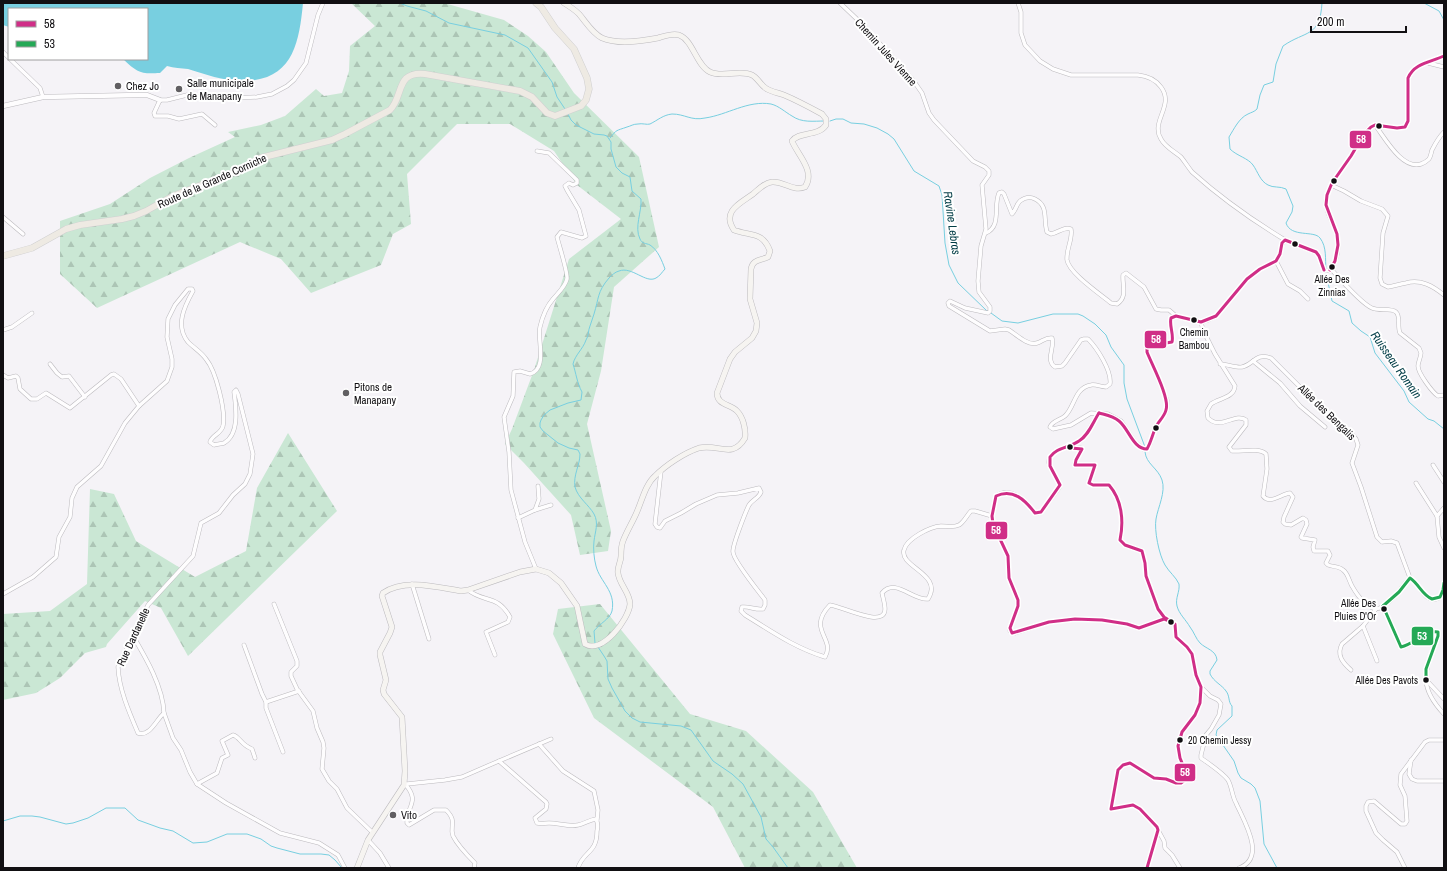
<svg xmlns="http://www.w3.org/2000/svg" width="1447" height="871" viewBox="0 0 1447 871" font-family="'Archivo Narrow',sans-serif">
	<defs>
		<pattern id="forest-firs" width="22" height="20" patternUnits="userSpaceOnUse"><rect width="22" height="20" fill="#cae7d4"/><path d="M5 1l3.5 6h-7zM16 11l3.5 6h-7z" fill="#acc5b5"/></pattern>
	</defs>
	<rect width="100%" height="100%" fill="#f5f3f7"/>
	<g fill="url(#forest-firs)">
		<path d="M351 3H444L504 20 528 36 546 52 574 93 639 157 659 247 614 287 601 371 587 424 611 531 608 551 580 555 571 515 524 463 505 444 512 429 534 370 569 259 621 219 577 185 554 151 510 124H457L407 174 411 224 393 234 381 265 311 293 281 259 240 242 97 308 60 274V221L110 204 150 178 189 158 235 137 228 132 261 125 285 116 316 89 324 96 342 93 349 71 350 46 375 26Z"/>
		<path d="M288 433 337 511 188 656 161 608 145 601 107 644 106 647 85 653 60 678 36 693 3 700V614L50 611 87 584 90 489 114 494 136 541 195 577 246 551 257 488Z"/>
		<path d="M600 604 690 714 746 731 813 792 857 868H745L713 807 594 718 553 634 558 609Z"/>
	</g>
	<path fill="#78cfe0" d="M3 3H303C299 45 292 81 242 81 223 81 205 74 188 69 181 68 174 68 167 66L160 73C140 74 138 73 123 59H147V9H9V27L3 25Z"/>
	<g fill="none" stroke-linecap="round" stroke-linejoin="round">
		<g stroke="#78cfe0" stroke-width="1">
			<path d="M400 3 407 6 426 11 449 23 505 35 528 48 552 82 557 97 565 109"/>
			<path d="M1322 3C1320 38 1306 30 1283 46L1276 64 1273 82 1264 85 1260 95 1257 109C1254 112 1252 112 1248 114 1239 118 1234 129 1229 137L1230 149C1237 156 1248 158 1253 165 1258 172 1260 181 1268 185 1273 188 1280 186 1286 189L1293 206 1292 212 1286 223C1291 238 1314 230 1320 238 1327 247 1325 259 1326 269"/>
			<path d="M1424 3 1439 11 1444 20"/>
			<path d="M568 114 571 120 576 125 594 134 604 135 607 136 611 142V149L616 167 622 173 630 177 632 191 641 199C642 212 634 227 640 239 642 244 646 243 650 245 658 250 662 261 665 269 662 272 660 276 656 278 646 284 632 266 619 271 615 272 612 275 609 278 597 292 599 298 594 314 593 318 591 322 590 326 588 330 589 336 586 340 583 349 575 355 573 364 576 373 577 383 582 392L581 400 568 403 550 410 544 415 541 420 540 423V427L543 431 558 443 569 448 578 450 580 454C580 465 573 475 575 487 578 498 589 505 594 514 599 523 595 532 594 541 593 548 594 559 596 566 600 582 616 591 612 611 610 619 599 624 594 631L595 643"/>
			<path d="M830 121 836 119H843L851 123 864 124 877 128 888 134 894 139 914 171 939 186 942 195 945 243 949 265 958 283 987 311"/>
			<path d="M610 138C617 129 616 131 627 127 631 126 633 124 638 124 642 123 647 125 650 124 658 120 663 115 672 114 685 114 691 121 705 118 727 115 748 100 771 104 779 106 785 112 792 116 802 123 813 121 825 121"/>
			<path d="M1326 273 1332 301 1349 311 1352 323 1361 331 1370 337 1375 353 1404 391 1409 402 1428 419 1434 421 1444 429"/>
			<path d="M991 313 1002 321 1018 323 1053 314H1078L1083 316 1095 324 1106 335 1111 347 1124 365V383L1127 399 1145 447"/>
			<path d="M1145 452C1146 464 1158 468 1162 480 1166 492 1158 507 1156 519 1154 530 1159 555 1165 565 1169 572 1176 577 1179 584 1180 592 1175 598 1177 606 1179 614 1186 620 1190 627 1194 632 1196 639 1200 643 1206 649 1216 650 1217 660L1210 671V674C1214 682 1222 685 1226 691 1230 696 1228 702 1232 706V716L1217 730 1216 735 1234 761 1238 773 1241 778 1251 784 1255 788 1260 801 1264 844 1277 868"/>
			<path d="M598 647 604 656 607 661 608 679 612 688 625 711 632 718 640 722 681 726 691 730 713 761 732 774 743 784 761 817 766 839 773 847 788 868"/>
			<path d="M3 821 20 816H32L40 817 66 824 73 823 88 818 106 808H125L138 820 160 828 173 831 193 843 207 842 227 834H247L261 839 271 846 277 848 300 854H321L329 855 335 860 342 868"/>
		</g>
		<g stroke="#bcbabe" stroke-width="4.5">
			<g id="minor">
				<path d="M840 3 861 23 913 80 922 93 929 113 934 120 973 161 985 167 989 171V175L982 185 986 229 981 246 978 281 979 292 990 307V311L988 313 965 308 950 301 948 303 949 306 990 331 1005 329 1009 330C1017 335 1028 346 1037 343 1043 341 1046 337 1052 338 1055 348 1045 360 1055 367L1062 366 1065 363 1081 340 1084 339H1088C1097 348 1112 371 1110 384L1106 387C1101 387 1096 384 1091 385 1074 388 1075 407 1065 416 1060 420 1052 421 1050 427L1053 429 1071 425 1091 413 1108 414 1121 421 1135 442 1143 449H1147L1150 444 1155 427 1165 414 1167 409V400L1147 352C1147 346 1147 340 1153 338L1166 343 1172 342C1176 333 1165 322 1174 316L1201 322 1208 320 1216 316 1247 279 1260 269 1276 261 1279 257 1283 241H1288C1295 245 1314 250 1318 254 1322 259 1320 267 1326 271L1330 270C1339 259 1340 242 1335 229 1332 220 1325 211 1326 201 1326 186 1344 168 1351 156 1358 145 1362 130 1375 125L1397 128 1405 127 1408 121V78C1412 63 1432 63 1444 56"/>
				<path d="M1018 3 1021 12V33L1025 45 1040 61 1053 69 1071 75H1138C1148 76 1155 79 1161 87 1175 106 1150 121 1161 139 1165 147 1174 151 1181 157 1185 162 1188 167 1192 172 1221 198 1252 220 1285 240"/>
				<path d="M3 52 9 58"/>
				<path d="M10 59 40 88 43 97"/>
				<path d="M1428 63 1444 67"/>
				<path d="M215 125 202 114 179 119 168 116H155L154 113 160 100H167L187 95 211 99 257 97 272 94 287 86 294 80 306 63 318 15 323 3"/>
				<path d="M1375 125C1385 138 1402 170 1421 164 1424 163 1427 161 1429 159 1431 156 1431 153 1432 150 1435 144 1439 137 1444 132"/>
				<path d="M1331 185 1344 191 1361 201 1382 209 1388 216 1383 233 1380 278 1382 284 1388 287C1394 286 1400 284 1406 283 1421 279 1433 286 1444 295"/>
				<path d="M3 217 23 234"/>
				<path d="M986 233C1002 226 993 206 999 193L1002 192 1004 194 1012 214C1016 210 1016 205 1020 201 1024 198 1029 196 1035 199 1049 206 1043 219 1047 232L1051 234C1058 233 1064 226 1071 229 1073 239 1066 249 1067 260 1069 273 1100 294 1111 303L1117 304C1128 297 1122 285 1123 275L1126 273 1144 287 1156 309 1161 310H1169L1176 316"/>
				<path d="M1276 261 1288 284 1300 291 1308 299"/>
				<path d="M1331 269C1339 278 1362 304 1372 308 1378 311 1392 308 1396 312 1401 316 1397 327 1400 333L1419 348 1421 353C1421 357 1418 362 1418 366 1418 373 1432 392 1438 396L1444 395"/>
				<path d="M1201 322 1203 330 1215 354 1235 386C1234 398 1219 398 1211 404L1207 411 1208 418C1221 431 1235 412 1246 420V425L1229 447 1232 451C1242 452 1258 447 1266 454L1267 469 1263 496C1270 505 1281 494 1290 493L1293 497 1284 517 1283 522 1285 524 1291 525 1303 518 1306 520 1307 524 1301 537 1302 538 1315 540 1313 547 1314 551H1328L1330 555 1326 563 1328 565C1333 567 1339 566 1343 570 1348 573 1349 581 1352 586 1357 595 1370 614 1382 607 1389 602 1398 595 1402 587 1405 584 1406 581 1410 578 1419 582 1423 602 1436 599 1443 598 1444 589 1444 583"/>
				<path d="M3 330 12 327 32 313"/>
				<path d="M1253 361 1280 383 1300 406 1325 427"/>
				<path d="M50 364 57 373 62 377 69 376 85 397"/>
				<path d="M1220 364C1227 364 1236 368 1242 367 1253 365 1256 352 1271 358L1334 421 1344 430 1352 434 1356 439 1358 445 1352 463 1361 487 1377 537 1382 542 1391 541 1397 543 1410 578"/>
				<path d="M3 375 8 378 16 376 18 378 20 389 31 399H37L46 393 70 408 111 375 114 374 121 379 139 406"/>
				<path d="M1099 413C1093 421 1089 432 1082 439 1074 448 1048 446 1049 463 1050 471 1058 477 1060 485L1059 488 1041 512 1038 513H1035C1027 502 1011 485 996 496L992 516 993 524 1008 556 1009 578 1018 600V606L1010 628V631L1015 633 1049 622 1075 619 1102 620 1127 624 1139 628 1164 619 1167 620"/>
				<path d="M1069 445 1071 448H1081L1082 449C1081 455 1074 458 1075 465H1095L1089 483 1093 485H1109C1121 496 1125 525 1120 540 1126 549 1134 546 1142 551L1145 563 1146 576 1158 609 1164 617 1175 624 1176 637 1187 647 1192 654 1196 675 1201 687 1200 703 1195 715 1182 732 1178 746 1180 758 1185 770V780L1181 783H1176L1166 779 1154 778 1130 763 1123 765 1118 770 1111 809 1133 805 1140 809 1157 827 1158 830 1147 868"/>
				<path d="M1433 465 1444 482"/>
				<path d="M661 471 655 524 657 527 660 528 665 521 681 513 696 504 717 495 738 493 759 488 761 492C759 498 752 500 749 505 746 511 732 546 733 552 733 560 759 592 765 600V605L763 609C755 610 749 606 742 607L741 611 745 615C771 631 795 648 825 657 836 638 806 630 830 605 841 606 885 629 885 609 885 604 883 598 882 593 895 577 913 601 928 599 944 574 899 567 904 550 907 538 930 527 941 526 947 526 953 528 959 525 964 522 967 515 971 511H975L992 516"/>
				<path d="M1416 483 1437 516 1439 537 1444 548"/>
				<path d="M535 510 551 505"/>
				<path d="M1437 516 1444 508"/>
				<path d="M518 518 535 510 539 499 538 486"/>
				<path d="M536 569 525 542 511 490 509 452 504 417 513 396 514 372 520 371 530 374C548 369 537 340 540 327 542 318 547 306 553 299 558 293 565 287 567 279 568 273 559 245 557 237L561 232 582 238 586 236 579 210 567 190 565 186 569 183 573 185 577 183V180L549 153 537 151"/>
				<path d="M412 584 429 639"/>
				<path d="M468 590C484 603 497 594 510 617L508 622 486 632 495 655"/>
				<path d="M3 594 33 577 56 557 59 537 70 517 72 498 77 487 101 466 125 423 139 406 167 381 172 367V359L167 337 168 319 175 305 188 289H192L193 291C184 307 175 326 188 342 194 348 201 352 206 359 216 371 226 411 223 426 221 434 212 435 210 442L214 445C217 444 221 444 224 443 240 434 236 407 234 392L236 390 238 394 253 454 250 474 245 484 233 495 219 513 201 523 193 556 148 605 118 667C119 689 129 712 138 733 150 737 156 720 164 713L173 738 181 750 190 772 197 784 226 803 280 833 319 843 338 855 345 868"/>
				<path d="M274 604 297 661V666L291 672V676L297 689 313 711 317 728 323 742 324 748 322 769 329 781 337 789 347 808 372 832"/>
				<path d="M1383 606 1391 623 1400 646 1401 647C1412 647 1426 628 1438 632V636C1426 670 1416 684 1444 714"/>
				<path d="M1363 626 1377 661"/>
				<path d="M133 636C146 658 163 687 164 713"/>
				<path d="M244 645 262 694 266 702V708L283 752"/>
				<path d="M1351 670C1343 663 1336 655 1342 644L1363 626 1376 609"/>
				<path d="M1426 682 1429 683 1444 699"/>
				<path d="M1201 687 1210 696 1218 700 1221 704 1219 715 1211 729 1206 735 1201 755V758C1208 763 1223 773 1228 780 1232 787 1232 796 1236 803 1244 821 1267 858 1239 868"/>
				<path d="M266 702 299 691"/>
				<path d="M539 744 563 771 594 791 598 810 597 820"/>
				<path d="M1411 760 1409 774 1412 779 1417 781H1444"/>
				<path d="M499 761 551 739"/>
				<path d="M197 784 217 773 222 758 228 755 222 741 233 735C240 737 241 745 252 749L255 758"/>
				<path d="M405 784C421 802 406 806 407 823L409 825 434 810H446C458 822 449 826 453 836 458 846 467 855 475 863L474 868"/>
				<path d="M404 785 407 784 445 780 462 777 499 761 546 802 547 804 546 809 535 818 537 823C541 824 545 823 549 823 559 823 568 827 578 825 584 824 589 820 596 819 598 823 598 827 597 831 597 854 583 851 578 868"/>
				<path d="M1158 830 1164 841 1165 848 1172 855 1180 868"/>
				<path d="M368 840 380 853 389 868"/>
				<path d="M1405 868 1397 852 1383 840 1376 833 1366 811V806L1368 802 1374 801 1401 824H1405L1407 821 1405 796 1400 785 1401 774 1425 742 1429 740H1444"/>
			</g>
		</g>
		<g stroke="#bcbabe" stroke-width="5.5">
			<path id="tertiary" d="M3 106 43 97 139 95H147L160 100"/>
		</g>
		<g stroke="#bcbabe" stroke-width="6">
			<path id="secondary" d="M357 868 368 840 404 785 405 771 402 717 384 694 383 690 386 680 380 655V652L390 633 392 627 382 596 383 593C404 578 437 587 461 591L468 590 520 572 536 569 549 573 561 583 577 606 585 644C602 655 629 619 630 604 630 593 619 584 618 573 617 567 621 562 621 556 621 550 621 546 623 541 627 531 632 523 636 514 642 501 645 485 655 476 666 465 684 453 699 448 718 443 732 460 745 438 746 429 743 417 737 411 730 404 717 405 717 393L730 359 735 352 752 338 756 331 757 323 750 299 751 269C753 259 760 261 768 257L770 251C763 231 749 236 734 230 721 211 741 203 753 194 759 189 764 183 772 182 784 181 793 192 805 187 816 171 797 154 792 141 799 131 818 137 826 125V119L822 114C811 108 796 100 784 95 779 93 772 92 767 89 761 86 758 78 752 75 739 69 723 78 710 72 696 65 693 40 679 35 672 33 665 36 658 38 642 41 618 45 602 38 592 33 586 22 579 14 574 9 569 6 564 3"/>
		</g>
		<g stroke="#d0d0d1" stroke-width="7">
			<path id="primary" d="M3 256 32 248 66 229 80 225 122 219 134 216 146 211 173 196 235 172 260 158 332 140 345 134 390 110C404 96 395 71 425 74L520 91 532 97 547 113 555 116 581 106 586 100 589 89 587 78 574 49 555 28 541 7 536 3"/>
		</g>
		<use href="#minor" stroke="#fefdfe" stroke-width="3.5"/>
		<use href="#tertiary" stroke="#fefdfe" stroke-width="4.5"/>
		<use href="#secondary" stroke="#f6f4f1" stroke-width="5"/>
		<use href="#primary" stroke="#eeeae3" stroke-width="6"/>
		<g stroke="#fff" stroke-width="6">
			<g id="bus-1">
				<path d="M1330 270 1335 261 1338 245 1337 234 1326 205 1327 195 1332 183 1351 156 1364 134 1371 127 1375 125 1397 128 1405 127 1408 121V78C1414 63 1431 62 1444 56"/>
				<path d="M1099 413C1093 422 1089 435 1079 441 1069 448 1057 447 1050 457V466L1060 485 1041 512 1035 513C1025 500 1013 488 996 496L992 516 993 524 1008 556 1009 578 1018 600V606L1010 628 1012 633 1049 622 1075 619 1102 620 1127 624 1139 628 1164 619 1175 624 1176 637 1187 647 1192 654 1196 675 1201 687 1200 703 1195 715 1182 732 1178 746 1180 758 1185 770V780L1181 783H1176L1166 779 1154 778 1130 763 1123 765 1118 770 1111 809 1133 805 1140 809 1157 827 1158 830 1147 868"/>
				<path d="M1099 413C1106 415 1113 416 1119 421 1129 429 1133 449 1147 449 1151 442 1152 436 1155 429 1157 422 1164 418 1166 410 1170 398 1152 365 1147 352 1147 346 1147 341 1153 338L1166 343 1172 342C1174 334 1169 326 1171 318L1176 316 1201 322 1216 316 1247 279 1260 269 1276 261 1280 254 1282 243 1285 240 1316 252 1319 256 1324 270"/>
				<path d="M1069 445 1071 448 1082 449 1076 460 1075 465H1095L1089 483 1093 485H1109C1122 500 1124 521 1120 540L1125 545 1142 551 1145 563 1146 576 1158 609 1164 617 1172 622"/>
			</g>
		</g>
		<g stroke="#fff" stroke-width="6">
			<g id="bus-2">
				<path d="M1383 606 1401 647C1415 644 1424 630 1438 632V636L1426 669V682"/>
				<path d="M1383 606 1399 592 1410 578C1419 584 1422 595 1432 599L1440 597 1443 590 1444 583"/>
			</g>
		</g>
		<use href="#bus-1" stroke="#d02e87" stroke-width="3"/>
		<use href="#bus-2" stroke="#25a956" stroke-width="3"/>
	</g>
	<g fill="#615f62" stroke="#fff" stroke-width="1.5">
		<circle cx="118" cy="86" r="4"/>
		<circle cx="179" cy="89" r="4"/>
		<circle cx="346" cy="393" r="4"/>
		<circle cx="393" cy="815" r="4"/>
	</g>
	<g fill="#110f12" stroke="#fff" stroke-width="1.5">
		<circle cx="1379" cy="126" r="3.5"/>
		<circle cx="1334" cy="181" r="3.5"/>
		<circle cx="1295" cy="244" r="3.5"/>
		<circle cx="1332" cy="267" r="3.5"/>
		<circle cx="1194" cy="320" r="3.5"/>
		<circle cx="1156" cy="428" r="3.5"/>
		<circle cx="1070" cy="447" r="3.5"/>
		<circle cx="1384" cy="609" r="3.5"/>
		<circle cx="1171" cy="622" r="3.5"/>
		<circle cx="1426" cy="680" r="3.5"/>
		<circle cx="1180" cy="740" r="3.5"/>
	</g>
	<g text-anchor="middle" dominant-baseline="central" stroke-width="4" stroke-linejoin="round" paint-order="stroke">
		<g font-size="10" fill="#110f12" stroke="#fff">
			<text x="1332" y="279">Allée Des<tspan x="1332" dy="13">Zinnias</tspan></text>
			<text x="1194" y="332">Chemin<tspan x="1194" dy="13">Bambou</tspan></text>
			<text x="1376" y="603" text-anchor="end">Allée Des<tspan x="1376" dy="13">Pluies D'Or</tspan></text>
			<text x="1418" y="680" text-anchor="end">Allée Des Pavots</text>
			<text x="1188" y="740" text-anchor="start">20 Chemin Jessy</text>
		</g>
		<g font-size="11" fill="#110f12" stroke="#fff">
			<text transform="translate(886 52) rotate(48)">Chemin Jules Vienne</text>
			<text transform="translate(212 181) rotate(-24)">Route de la Grande Corniche</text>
			<text transform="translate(1327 412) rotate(44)">Allée des Bengalis</text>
			<text transform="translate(133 637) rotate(-65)">Rue Dardanelle</text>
		</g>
		<g font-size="11" fill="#110f12" stroke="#fff" text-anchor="start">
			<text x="187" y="83">Salle municipale<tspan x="187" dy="13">de Manapany</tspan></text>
			<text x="126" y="86">Chez Jo</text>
			<text x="354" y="387">Pitons de<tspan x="354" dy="13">Manapany</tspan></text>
			<text x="401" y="815">Vito</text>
		</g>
		<g font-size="12" font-style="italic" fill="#023d46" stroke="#fff">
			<text transform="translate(952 223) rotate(82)">Ravine Lebras</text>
			<text transform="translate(1396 365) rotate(55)">Ruisseau Romain</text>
		</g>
	</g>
	<g stroke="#fff" stroke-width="1.5">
		<rect x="1349" y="130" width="23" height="19" rx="4" fill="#d02e87"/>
		<rect x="1144" y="330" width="23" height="19" rx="4" fill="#d02e87"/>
		<rect x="985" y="521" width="23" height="19" rx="4" fill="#d02e87"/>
		<rect x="1411" y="626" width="23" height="20" rx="4" fill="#25a956"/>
		<rect x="1174" y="763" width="22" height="19" rx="4" fill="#d02e87"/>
	</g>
	<g font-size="11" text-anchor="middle" font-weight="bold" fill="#fff">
		<text x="1361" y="143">58</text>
		<text x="1156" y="343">58</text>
		<text x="996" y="534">58</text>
		<text x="1422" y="640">53</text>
		<text x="1185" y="776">58</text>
	</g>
	<rect width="1447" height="871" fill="none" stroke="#110f12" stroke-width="8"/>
	<rect x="8" y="8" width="140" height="52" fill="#ffffff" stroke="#a09fa0"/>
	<rect x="16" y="21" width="20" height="6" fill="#d02e87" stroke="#a09fa0"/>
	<text x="44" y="28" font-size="12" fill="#110f12">58</text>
	<rect x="16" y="41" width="20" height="6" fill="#25a956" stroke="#a09fa0"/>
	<text x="44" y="48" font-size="12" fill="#110f12">53</text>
	<path d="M1311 26v6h95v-6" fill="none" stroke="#110f12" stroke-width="2"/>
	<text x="1317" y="26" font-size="12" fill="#110f12" stroke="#ffffff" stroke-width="3" paint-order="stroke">200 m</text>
</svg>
